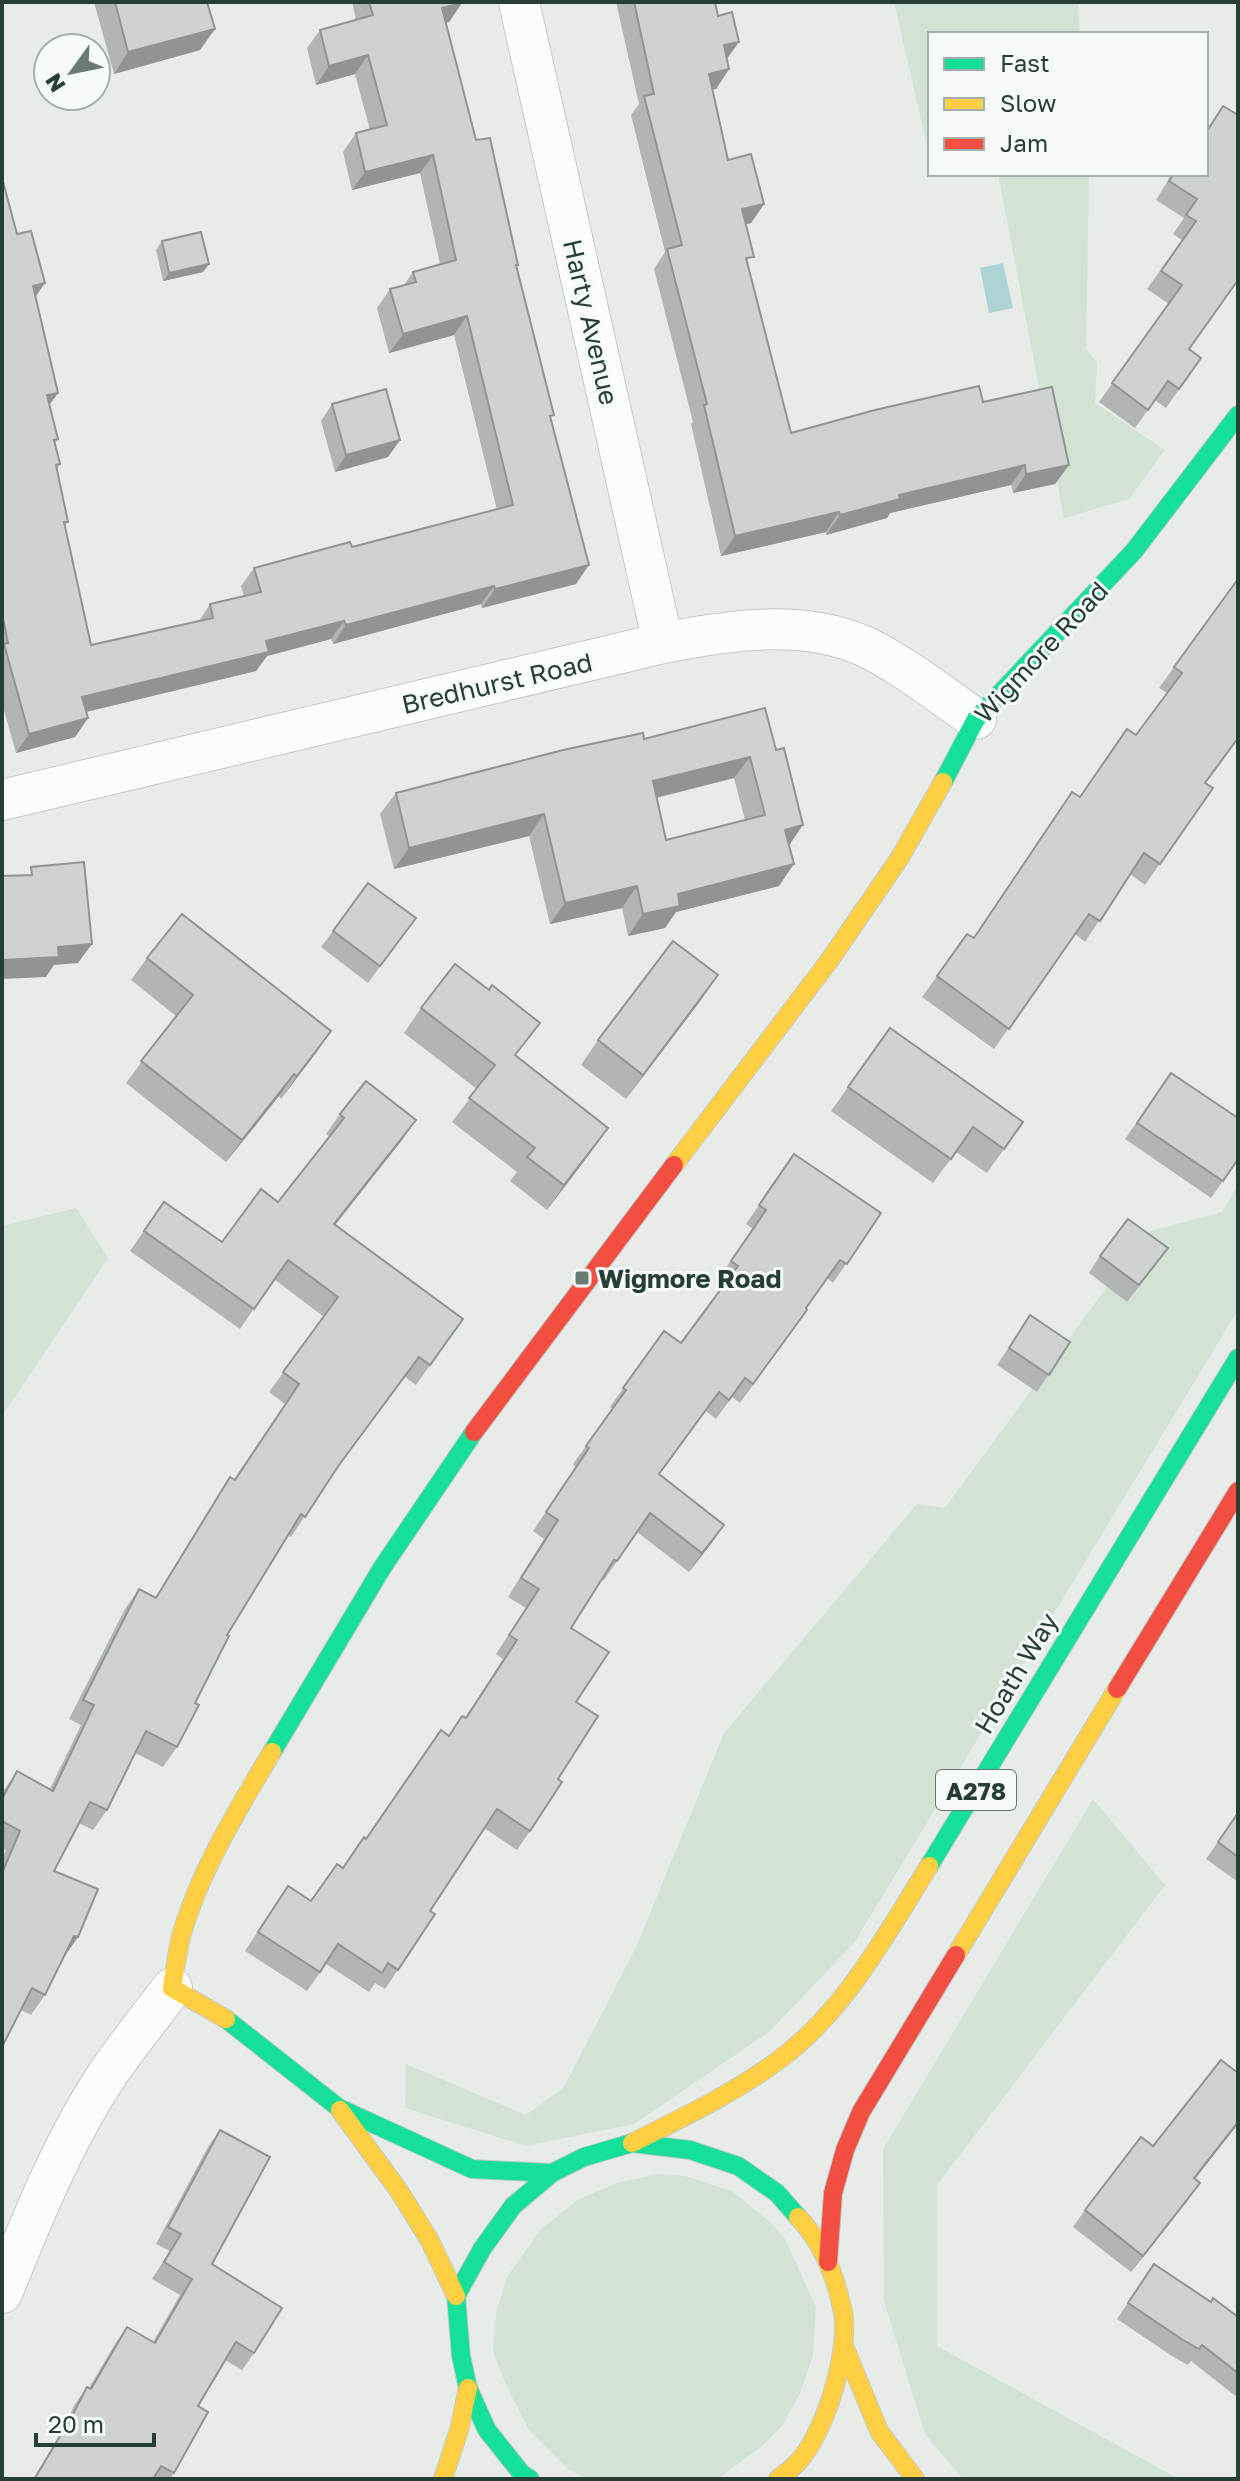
<svg xmlns="http://www.w3.org/2000/svg" width="1240" height="2481" viewBox="0 0 1240 2481" font-family="'Golos Text',sans-serif">
	<rect width="100%" height="100%" fill="#e7ece9"/>
	<g fill="#d2e3d6">
		<path d="M894 2H1078L1080 34H930V159Z"/>
		<path d="M998 174H1089L1086 349 1097 363 1095 403 1165 450 1129 499 1064 518Z"/>
		<path d="M1238 1185V1310L854 1943 769 2032 634 2124 526 2146 405 2108 406 2064 526 2115 564 2087 637 1945 724 1733 917 1504 945 1508 1147 1232 1222 1212Z"/>
		<path d="M76 1208 108 1258 2 1416V1226Z"/>
		<path d="M1093 1799 1165 1885 937 2185V2346L1179 2479H963L925 2434 884 2301 883 2149Z"/>
		<path d="M658 2174 685 2176 732 2191 769 2221 785 2239 816 2307 813 2356 800 2393 783 2425 762 2446 718 2479H587L568 2469 529 2430 507 2387 493 2352 496 2313 507 2277 541 2229 579 2199 620 2182Z"/>
	</g>
	<path fill="#add3d5" d="M1003 263 1013 308 989 313 980 268Z"/>
	<g fill="none" stroke-linecap="round" stroke-linejoin="round">
		<g stroke="#c4c9c6" stroke-width="42">
			<g id="street">
				<path d="M519 2 663 643"/>
				<path d="M2 800 663 643C729 630 805 618 868 648 906 667 941 695 976 719"/>
				<path d="M2 2293C33 2217 63 2141 109 2072 129 2043 151 2016 172 1988"/>
			</g>
		</g>
		<g stroke="#c3c9c6" stroke-width="20">
			<g id="fast">
				<path d="M943 782 976 719 1134 551 1238 415"/>
				<path d="M272 1752 382 1568 474 1432"/>
				<path d="M929 1866 1238 1358"/>
				<path d="M226 2019 339 2108 472 2169 552 2173"/>
				<path d="M530 2479 522 2474 487 2430 468 2388 461 2356 456 2296 482 2249 513 2206 552 2173 584 2157 632 2143 690 2150 738 2166 777 2193 798 2217"/>
			</g>
		</g>
		<g stroke="#c3c9c6" stroke-width="20">
			<g id="slow">
				<path d="M674 1165 829 961 899 859 943 782"/>
				<path d="M956 1955 1117 1689"/>
				<path d="M226 2019 172 1988C175 1970 177 1951 182 1933 201 1869 238 1809 272 1752"/>
				<path d="M340 2110 399 2191 430 2241 456 2296"/>
				<path d="M632 2143C681 2118 731 2095 776 2062 844 2013 886 1935 929 1866"/>
				<path d="M844 2346 879 2431 915 2479"/>
				<path d="M443 2479 459 2430 468 2388"/>
				<path d="M778 2479C784 2474 792 2469 797 2463 825 2435 850 2350 843 2312 836 2278 822 2242 798 2217"/>
			</g>
		</g>
		<g stroke="#c3c9c6" stroke-width="20">
			<g id="jam">
				<path d="M474 1432 674 1165"/>
				<path d="M1117 1689 1238 1491"/>
				<path d="M828 2262 833 2193 845 2150 861 2112 956 1955"/>
			</g>
		</g>
		<use href="#street" stroke="#fbfcfc" stroke-width="40"/>
		<use href="#fast" stroke="#16e098" stroke-width="18"/>
		<use href="#slow" stroke="#ffcf43" stroke-width="18"/>
		<use href="#jam" stroke="#f24e42" stroke-width="18"/>
	</g>
	<g fill="#b1b5b4" fill-rule="evenodd">
		<path d="M94 2H207L200 50 114 74Z"/>
		<path d="M352 2H462L449 22H446L476 140 518 265 516 267 551 419 576 584 482 608 481 604 333 644 331 639 267 656 256 671 86 712 88 718 75 737 16 753 2 703V178L17 234 35 297 58 393 49 405 58 439 55 444 60 464 57 469 68 522 65 526 91 645 199 621 210 604 244 596 241 586 254 568 352 547 497 510 454 335 389 353 377 308 390 289 404 285 413 272 440 264 420 173 352 190 343 152 356 133 370 130 355 74 316 85 307 48 320 30 356 20Z"/>
		<path d="M616 2H715L718 16 739 42 727 59 729 69 716 89H712L728 160 764 204 751 223 746 224 748 265 791 433 983 402 1069 465 1055 484 1013 493 1011 485 890 513 887 518 826 535V532L721 556 691 424 693 422 654 269 665 252 631 115 639 104Z"/>
		<path d="M1223 106 1190 349 1201 358 1166 408 1155 400 1135 428 1099 402 1169 304 1147 289 1182 240 1173 234 1184 218 1156 200 1172 174H1206V131Z"/>
		<path d="M162 241 203 272 163 281 156 250Z"/>
		<path d="M332 404 400 440 388 457 335 472 321 421Z"/>
		<path d="M1238 579 1206 783 1213 788 1145 885 1130 874 1085 942 1075 934 994 1049 922 997 967 934 974 938 1080 797 1136 735 1167 693 1159 688Z"/>
		<path d="M765 708 789 846 779 886 676 912 665 928 628 936 622 908 550 924 529 836 394 869 380 814 396 793 644 739ZM734 778 745 820 666 840 657 798Z"/>
		<path d="M416 918 368 983 321 947 333 931Z"/>
		<path d="M147 958 331 1031 281 1099 279 1096 226 1162 126 1083 176 1016 131 980Z"/>
		<path d="M718 975 626 1099 581 1065 598 1040Z"/>
		<path d="M421 1008 516 1056 608 1128 547 1210 510 1181 517 1172 452 1122 477 1089 404 1033Z"/>
		<path d="M890 1028 1023 1122 987 1173 956 1152 933 1183 831 1111Z"/>
		<path d="M1171 1073 1238 1159 1211 1198 1125 1139Z"/>
		<path d="M340 1114 402 1140 335 1224 463 1319 416 1385 405 1377 332 1475 291 1537 288 1535 227 1635 195 1703 177 1747 163 1767 135 1753 107 1810 93 1830 79 1823 54 1871 78 1937 64 1957 45 1995 31 2015 21 2010 2 2047V1860L6 1850 2 1848V1793L17 1771 50 1789 81 1725 69 1719 125 1609 139 1589 155 1598 217 1497 230 1477 234 1479 285 1404 269 1392 324 1317 274 1279 240 1329 130 1251 164 1202 222 1242 278 1202 330 1137 326 1134Z"/>
		<path d="M794 1154 881 1213 833 1283 827 1278 806 1308 807 1310 740 1403 732 1397 716 1419 706 1411 659 1474 724 1525 689 1572 637 1532 604 1580 602 1579 571 1628 576 1702 558 1779 530 1831 517 1850 484 1828 430 1911 435 1914 385 1989 375 1983 369 1992 326 1964 307 1991 245 1951 288 1886 311 1901 342 1868 449 1735 462 1716 465 1718 503 1659 496 1654 526 1608 508 1597 544 1539 533 1531 576 1467 573 1464 613 1409 610 1407 664 1331 681 1343 725 1284 718 1279 753 1229 746 1224Z"/>
		<path d="M1168 1248 1127 1302 1089 1273 1100 1256Z"/>
		<path d="M1030 1315 1070 1342 1037 1392 997 1365Z"/>
		<path d="M1238 1813V1882L1206 1859Z"/>
		<path d="M1238 2073V2124L1195 2179 1188 2200 1131 2272 1073 2227 1085 2210 1153 2146Z"/>
		<path d="M220 2130 212 2264 254 2353 242 2370 225 2360 198 2406 174 2473 170 2479H33L61 2433 75 2404 87 2387 89 2388 115 2344 127 2327 153 2342 180 2295 152 2279 170 2251 156 2244 208 2147Z"/>
		<path d="M1154 2264 1211 2302 1238 2317V2398L1191 2361 1188 2365 1172 2356 1117 2319Z"/>
	</g>
	<g fill="#909492">
		<path d="M462 3 449 22 429 27 442 8Z"/>
		<path d="M215 29 200 50 114 74 128 52Z"/>
		<path d="M739 42 725 61 724 45Z"/>
		<path d="M368 55 355 74 316 85 329 66Z"/>
		<path d="M729 69 716 89 695 93 709 74Z"/>
		<path d="M433 155 420 173 352 190 365 172Z"/>
		<path d="M764 204 751 223 728 229 742 209Z"/>
		<path d="M209 264 203 272 163 281 169 273Z"/>
		<path d="M45 283 32 302 33 286Z"/>
		<path d="M467 316 454 335 389 353 403 334Z"/>
		<path d="M58 393 45 411 47 395Z"/>
		<path d="M400 440 388 457 335 472 346 455Z"/>
		<path d="M1025 465 1011 485 890 513 887 518 826 535 840 515 899 495Z"/>
		<path d="M1069 465 1055 484 1013 493 1026 474Z"/>
		<path d="M839 512 826 532 721 556 735 536Z"/>
		<path d="M589 565 576 584 482 608 495 589Z"/>
		<path d="M494 586 481 604 333 644 346 625Z"/>
		<path d="M344 621 331 639 267 656 256 671 69 716 82 697 266 641Z"/>
		<path d="M88 718 75 737 16 753 29 734Z"/>
		<path d="M750 757 734 778 638 802 653 781Z"/>
		<path d="M544 814 529 836 394 869 409 848Z"/>
		<path d="M803 825 788 847 785 830Z"/>
		<path d="M794 864 779 886 676 912 665 928 628 936 643 914 678 894Z"/>
		<path d="M637 886 622 908 550 924 565 903Z"/>
		<path d="M92 944 78 963 54 965 46 977 2 979V960L58 947Z"/>
		<path d="M718 975 701 1000 626 1099 643 1075Z"/>
		<path d="M331 1031 316 1053 281 1099 297 1076Z"/>
		<path d="M294 1074 279 1096 226 1162 242 1140Z"/>
		<path d="M416 1120 402 1140 321 1243 334 1224Z"/>
		<path d="M608 1128 591 1152 547 1210 564 1185Z"/>
		<path d="M724 1525 711 1544 689 1572 702 1553Z"/>
		<path d="M74 1936 78 1937 64 1957Z"/>
		<path d="M1238 2122V2124L1182 2195 1194 2178Z"/>
		<path d="M1200 2183 1188 2200 1131 2272 1143 2256Z"/>
	</g>
	<g fill="#ced3d1" stroke="#909492" stroke-width="2" fill-rule="evenodd">
		<path d="M115 2H207L215 29 128 52Z"/>
		<path d="M369 2H462V3L442 8 476 140 490 138 518 265H516L554 415 550 416 589 565 495 589 494 586 346 625 344 621 266 641 269 652 82 697 88 718 29 734 4 644 8 643 2 614V178L17 234 31 231 45 283 33 286 58 393 47 395 58 439 54 440 60 464 56 465 68 522H64L91 645 213 618 210 604 261 592 254 568 350 542 352 547 513 505 467 316 403 334 390 289 416 282 413 272 456 260 433 155 365 172 356 133 387 125 368 55 329 66 320 30 373 15Z"/>
		<path d="M634 2H715L718 16 732 12 739 42 724 45 729 69 709 74 728 160 751 154 764 204 742 209 754 257 746 258 791 433 875 410 979 386 983 402 1052 387 1069 465 1026 474 1025 465 899 495 900 499 840 515 839 512 735 536 704 405 707 404 667 249 682 245 644 96 654 94Z"/>
		<path d="M1223 106 1238 115V280L1189 349 1201 358 1179 389 1168 381 1148 410 1112 383 1182 285 1161 271 1196 221 1186 215 1197 199 1169 181 1174 174H1206V133Z"/>
		<path d="M201 232 209 264 169 273 162 241Z"/>
		<path d="M386 389 400 440 346 455 332 404Z"/>
		<path d="M1238 579V738L1205 783 1213 788 1160 864 1144 853 1100 921 1089 914 1009 1029 937 976 967 934 974 938 1072 792 1080 797 1127 729 1136 735 1182 673 1174 667Z"/>
		<path d="M765 708 776 750 784 748 803 825 785 830 794 864 678 894 680 906 643 914 637 886 565 903 544 814 409 848 396 793 563 750 643 733 644 739ZM750 757 765 815 666 840 653 781Z"/>
		<path d="M84 862 92 944 58 947 59 957 2 960V876L32 875 31 867Z"/>
		<path d="M368 883 416 918 380 966 333 931Z"/>
		<path d="M182 914 331 1031 297 1076 294 1074 242 1140 141 1061 193 995 147 958Z"/>
		<path d="M673 941 718 975 643 1075 598 1040Z"/>
		<path d="M455 964 489 990 492 985 540 1023 515 1055 608 1128 564 1185 527 1157 535 1148 469 1098 495 1065 421 1008Z"/>
		<path d="M890 1028 1023 1122 1004 1149 973 1127 951 1159 848 1087Z"/>
		<path d="M1171 1073 1238 1118V1159L1223 1181 1137 1123Z"/>
		<path d="M366 1081 416 1120 334 1224 463 1319 430 1365 419 1357 339 1465 305 1517 301 1514 227 1635 229 1636 195 1703 199 1705 177 1747 146 1731 107 1810 90 1802 54 1871 98 1889 78 1937 74 1936 45 1995 32 1988 2 2047V1873L20 1831 2 1821V1799L17 1771 53 1791 94 1705 83 1700 139 1589 156 1598 230 1477 235 1480 299 1384 283 1372 338 1297 288 1260 254 1309 144 1231 164 1202 222 1242 261 1189 278 1202 344 1118 340 1114Z"/>
		<path d="M794 1154 881 1213 847 1264 840 1260 806 1308 807 1310 753 1384 745 1378 729 1400 719 1392 659 1474 724 1525 702 1553 650 1513 617 1561 614 1560 571 1628 609 1652 576 1702 598 1716 558 1779 562 1782 530 1831 497 1809 430 1911 435 1914 398 1970 388 1963 382 1973 338 1944 320 1972 258 1932 288 1886 311 1901 337 1864 343 1868 364 1837 366 1839 441 1730 449 1736 462 1716 466 1718 517 1640 509 1635 539 1589 521 1578 558 1520 546 1512 589 1448 586 1446 626 1390 623 1388 664 1331 681 1343 738 1266 731 1261 766 1210 759 1205Z"/>
		<path d="M1128 1219 1168 1248 1139 1285 1100 1256Z"/>
		<path d="M1030 1315 1070 1342 1049 1375 1009 1348Z"/>
		<path d="M1238 1813V1857L1218 1842Z"/>
		<path d="M1221 2060 1238 2073V2122L1194 2178 1200 2183 1143 2256 1085 2210 1141 2137 1153 2146Z"/>
		<path d="M220 2130 270 2157 212 2264 282 2308 254 2353 236 2342 198 2406 208 2412 174 2473 161 2466 153 2479H36L35 2478 72 2416 87 2387 91 2389 127 2327 155 2343 192 2279 164 2262 181 2234 168 2227Z"/>
		<path d="M1154 2264 1211 2302 1213 2298 1238 2317V2373L1202 2345 1199 2349 1183 2340 1128 2303Z"/>
	</g>
	<rect fill="#6a7b75" stroke="#f6faf8" stroke-width="3" x="574" y="1270" width="16" height="16" rx="4"/>
	<g text-anchor="middle" dominant-baseline="central" stroke-width="6" stroke-linejoin="round" paint-order="stroke">
		<rect fill="#f6faf8" stroke="#657670" stroke-width="2" x="936" y="1770" width="80" height="40" rx="6"/>
		<g font-size="24" font-weight="bold" fill="#273e36">
			<text x="976" y="1790">A278</text>
		</g>
		<g font-size="26" fill="#273e36" stroke="#f6faf8">
			<text transform="translate(591 322) rotate(77)">Harty Avenue</text>
			<text transform="translate(1041 652) rotate(-47)">Wigmore Road</text>
			<text transform="translate(497 683) rotate(-13)">Bredhurst Road</text>
			<text transform="translate(1016 1673) rotate(-59)">Hoath Way</text>
		</g>
		<g font-size="26" font-weight="bold" fill="#273e36" stroke="#f6faf8" text-anchor="start">
			<text x="598" y="1278">Wigmore Road</text>
		</g>
	</g>
	<rect width="1240" height="2481" fill="none" stroke="#273e36" stroke-width="8"/>
	<rect x="928" y="32" width="280" height="144" fill="#f6faf8" stroke="#a3afaa" stroke-width="2"/>
	<rect x="944" y="58" width="40" height="12" fill="#16e098" stroke="#a3afaa" stroke-width="2"/>
	<text x="1000" y="72" font-size="24" fill="#273e36">Fast</text>
	<rect x="944" y="98" width="40" height="12" fill="#ffcf43" stroke="#a3afaa" stroke-width="2"/>
	<text x="1000" y="112" font-size="24" fill="#273e36">Slow</text>
	<rect x="944" y="138" width="40" height="12" fill="#f24e42" stroke="#a3afaa" stroke-width="2"/>
	<text x="1000" y="152" font-size="24" fill="#273e36">Jam</text>
	<g transform="translate(72 72) rotate(237)"><circle r="38" fill="#f6faf8" stroke="#a3afaa" stroke-width="2"/>
	<path d="M0-6L14 30L0 20L-14 30Z" fill="#6a7b75"/>
	<text y="-12" font-size="22" font-weight="bold" text-anchor="middle" fill="#273e36">N</text>
	</g>
	<path d="M36 2433v12h118v-12" fill="none" stroke="#273e36" stroke-width="4"/>
	<text x="48" y="2433" font-size="24" fill="#273e36" stroke="#f6faf8" stroke-width="6" paint-order="stroke">20 m</text>
</svg>
